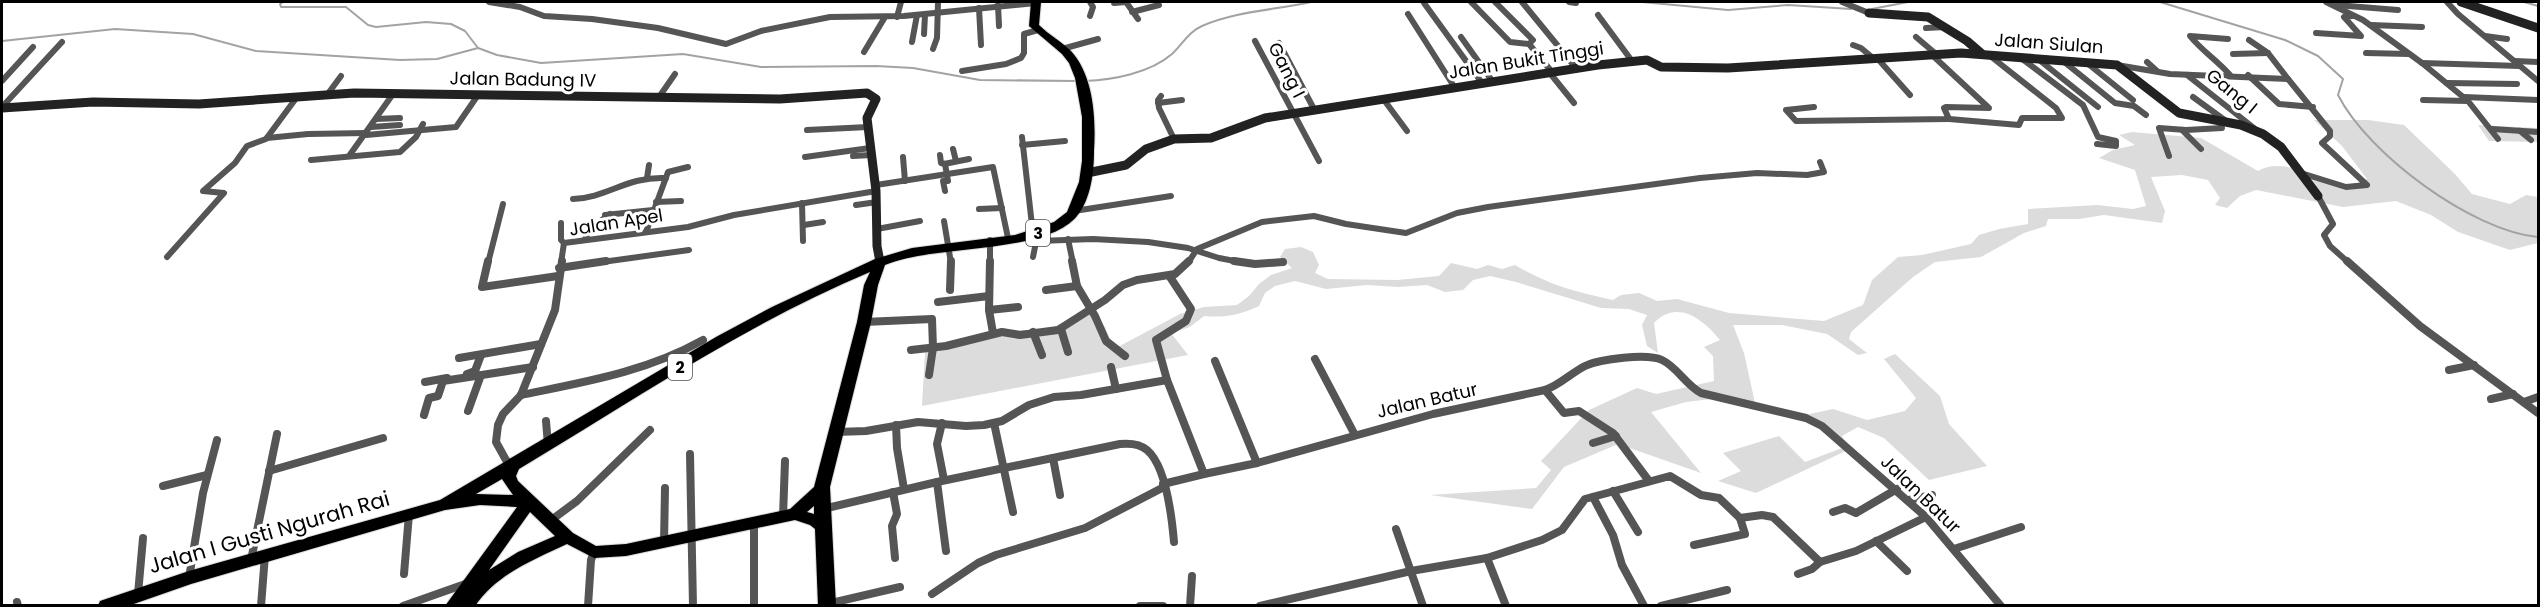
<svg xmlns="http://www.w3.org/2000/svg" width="2540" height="607" viewBox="0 0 2540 607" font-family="Poppins,sans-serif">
	<rect width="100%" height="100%" fill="#fff"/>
	<g fill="#dcdcdc">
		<path d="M2314 120H2368L2404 125 2455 174 2472 194 2510 204 2526 195 2538 197V243L2510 250 2458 232 2431 215 2396 201 2343 207 2256 190 2240 196 2227 208 2215 205 2220 198 2208 180 2182 175 2151 177 2165 211 2162 223 2104 215 2079 219H2048L2046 226 2024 233 1981 257 1935 262 1913 277 1851 332 1849 339 1867 353 1858 355 1827 334 1782 325H1733L1744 353 1755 403 1720 398 1686 402 1651 412 1701 473 1618 444 1564 467 1532 509 1430 495 1536 488 1551 470 1541 461 1589 410 1637 388 1656 394 1714 381 1713 356 1704 347 1720 340C1703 319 1677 299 1654 323L1658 353 1647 346 1642 325 1647 315 1629 309 1601 308 1516 282 1490 276 1473 280 1463 290 1445 292 1427 285 1398 287 1367 285 1326 289 1295 281 1275 286 1265 293 1259 306C1240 315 1224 318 1204 316L1190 327 1171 333 1188 355 922 406 925 352 1008 331 1050 329 1090 308 1105 327 1114 349 1180 314 1204 307 1237 305 1249 296 1259 284 1271 275 1292 268 1280 257 1285 249 1301 247 1313 252 1319 265 1315 273 1328 279 1397 280 1439 276 1451 263 1477 269 1488 265 1502 269 1515 265C1551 286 1573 291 1613 300L1621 295 1639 293 1657 301 1677 299 1729 313 1824 321 1863 305 1872 280 1898 257 1922 255 1971 244 1979 235 1999 229 2028 224V209L2097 205 2133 209 2146 206 2135 170 2099 158 2113 150 2135 145 2119 135 2132 132 2201 138 2258 171C2282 156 2322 179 2347 187L2367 179 2342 146Z"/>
		<path d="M2478 125 2538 128V142L2489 141Z"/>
		<path d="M1895 354 1940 396 1949 424 1987 466 1929 480 1884 438 1858 427 1842 436 1850 449 1756 493 1718 481 1741 471 1723 453 1779 436 1805 462 1842 448 1805 415 1833 409 1867 420 1905 411 1916 398 1884 359Z"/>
	</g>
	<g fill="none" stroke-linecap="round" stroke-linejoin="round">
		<g stroke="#a3a3a3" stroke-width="2">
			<path d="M283 2 280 4 281 7H346L368 25 376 27 426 22 451 24 465 31 478 48 497 55 541 63 683 54 761 67 876 66 913 68 980 80 1076 81"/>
			<path d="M1642 2 1728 10 1788 5 1851 9"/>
			<path d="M2160 2 2285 40 2318 56 2343 79 2338 95C2368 154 2472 231 2538 237"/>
			<path d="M2524 2 2538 6"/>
			<path d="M1872 9 1908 2H1979"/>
			<path d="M2 41 115 29 193 34 256 51 400 60 437 59 478 48"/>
			<path d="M1085 81C1113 80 1150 73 1172 54 1183 44 1188 32 1202 26 1236 11 1276 10 1311 2"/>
		</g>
		<g stroke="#dbdbdb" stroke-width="2">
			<path id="highway" d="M1031 2H1041L1039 25C1049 35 1061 41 1071 51 1094 76 1096 120 1094 151 1094 172 1091 199 1077 216 1045 255 934 244 885 265L878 285 871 322 830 487 836 606H818L815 529 810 525 795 520 626 556 594 558 567 544C533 560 497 574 475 606H445L517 507 480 505 445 510 191 584 128 606H98L100 601 189 571 440 500 716 337 772 307 875 259 912 248 1015 235 1054 222 1067 212 1079 182 1082 161V117L1075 78 1069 63 1062 54 1029 26ZM870 272 864 285 857 322 814 487 790 509 626 544 596 546 573 533 518 481 516 476 519 469C634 400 746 324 870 272ZM502 479 513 495 476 494ZM814 506V514L807 512ZM530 512 555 536 518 552 489 570Z"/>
		</g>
		<g stroke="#555" stroke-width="6">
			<path d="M489 2 520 7 544 16 592 19 658 28 726 44 761 31 830 17 904 16 1036 3"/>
			<path d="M1090 2 1093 7 1090 16"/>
			<path d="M1126 2 1138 19"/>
			<path d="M1471 2 1510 42 1529 44 1552 72"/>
			<path d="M1495 2 1533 40 1529 44"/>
			<path d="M1522 2 1576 68"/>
			<path d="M1569 2 1576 3"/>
			<path d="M1842 2 1869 13"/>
			<path d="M2326 2 2363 20 2422 63 2468 101 2498 139"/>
			<path d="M2447 2 2458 14 2538 81"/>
			<path d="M1114 3 1126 2"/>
			<path d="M1424 3 1482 83"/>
			<path d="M998 5 999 26"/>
			<path d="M2336 5 2398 10"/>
			<path d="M979 8 981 45"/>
			<path d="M1132 12 1159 5"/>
			<path d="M1408 14 1455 88"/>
			<path d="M1598 15 1632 61"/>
			<path d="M897 17 901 2"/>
			<path d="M2371 25 2422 27"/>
			<path d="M1926 28 1945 27"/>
			<path d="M2316 33 2361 36 2344 17 2352 16"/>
			<path d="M924 34 925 15"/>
			<path d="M2485 36 2507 39"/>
			<path d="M1461 37 1493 82"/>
			<path d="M1916 37 1936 54"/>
			<path d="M2228 39 2190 36C2202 51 2217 60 2230 75"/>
			<path d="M2249 40 2268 53 2288 79"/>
			<path d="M1255 41 1319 161"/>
			<path d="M912 42 917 15"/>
			<path d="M1279 43 1315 111"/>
			<path d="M1853 45 1861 48 1873 58"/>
			<path d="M933 49 937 38 938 2"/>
			<path d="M1062 49 1098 39"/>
			<path d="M864 52 885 17"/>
			<path d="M2366 53 2409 54"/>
			<path d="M2233 54 2268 53"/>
			<path d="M1877 58 1910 95"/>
			<path d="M2021 58 2083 105 2098 137 2116 141V146L2097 144"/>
			<path d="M2038 59 2098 107"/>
			<path d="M2063 61 2115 103 2134 106 2146 115"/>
			<path d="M2515 61 2538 62"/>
			<path d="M2147 62 2157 71"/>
			<path d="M2087 63 2133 100"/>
			<path d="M2422 63 2520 66"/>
			<path d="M2117 65 2170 74 2288 79 2330 131V136L2322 143 2367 185 2346 187 2301 173"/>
			<path d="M962 71 1006 64 1021 58 1024 53V34L1038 30"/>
			<path d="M1549 72 1574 103"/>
			<path d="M2187 75 2254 128"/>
			<path d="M2248 75 2279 104 2313 107"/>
			<path d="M2 81 33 47"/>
			<path d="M2447 83 2517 84"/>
			<path d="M327 95 341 76"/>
			<path d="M1161 96 1158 100 1159 108 1174 139"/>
			<path d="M659 97 675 74"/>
			<path d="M2193 97 2226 121"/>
			<path d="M2464 97 2538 100"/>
			<path d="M1384 100 1407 131"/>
			<path d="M2423 100 2468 101"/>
			<path d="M1158 103 1182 100"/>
			<path d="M2 107 62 42"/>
			<path d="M1814 107 1786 110 1796 121 1949 119 1944 108 1946 107 1989 108 1931 54"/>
			<path d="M376 119 400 118"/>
			<path d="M1949 119 2019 125 2022 118H2062L2056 108 1989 55"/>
			<path d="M371 127 400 125"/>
			<path d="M2492 129 2538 132"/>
			<path d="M807 130 868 127"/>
			<path d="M2182 130 2201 149"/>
			<path d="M2520 131 2531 140"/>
			<path d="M366 135 456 127 478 95"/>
			<path d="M1022 137 1033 234"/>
			<path d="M267 138 308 134 367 133"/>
			<path d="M1022 145 1065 141"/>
			<path d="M953 149 956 161"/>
			<path d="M940 155 941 163 945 164 948 181H943L945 191"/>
			<path d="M349 156 393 94"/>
			<path d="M853 156 871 155"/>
			<path d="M2169 156 2159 128 2186 130 2222 128 2220 121"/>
			<path d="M805 157 870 148"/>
			<path d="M903 157 905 181"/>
			<path d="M311 160 400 152 416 137 423 124"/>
			<path d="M944 164 969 159"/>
			<path d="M647 178 649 165"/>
			<path d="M876 185 993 167 1008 238"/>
			<path d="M2318 196 2333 224 2324 235 2330 246 2349 263"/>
			<path d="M573 199C607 198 627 176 666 178"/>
			<path d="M656 202 681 201"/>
			<path d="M802 203 803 241"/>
			<path d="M856 205 877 202"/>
			<path d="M979 209 1002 208"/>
			<path d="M1074 211 1171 196"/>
			<path d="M605 215 653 210"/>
			<path d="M944 221 951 263"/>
			<path d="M561 223V240L564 243"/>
			<path d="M804 225 823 222"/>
			<path d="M877 229 920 221"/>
			<path d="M646 232 668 172 688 167"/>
			<path d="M585 239 590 229 610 214"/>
			<path d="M1068 239 1073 263"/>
			<path d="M1038 241 1093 239 1148 242 1188 248 1219 258 1245 263"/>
			<path d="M167 257 224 193 203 191 235 163 247 146 266 139 297 97"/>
			<path d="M1033 257 1037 237"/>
			<path d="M488 263 503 204"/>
			<path d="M561 263 564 243 688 227 734 215 876 191"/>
			<path d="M595 263 689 250"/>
			<path d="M990 263V240"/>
			<path d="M1188 263 1197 249 1262 222 1314 216 1346 224 1406 233 1457 213 1488 207 1700 178 1757 173 1807 175 1824 172 1820 162"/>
			<path d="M1275 263 1283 262"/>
		</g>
		<g stroke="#555" stroke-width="8">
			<path d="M488 261 482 287 558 276"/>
			<path d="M990 261 989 310 993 333"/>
			<path d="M1072 261 1077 286 1095 316 1106 341 1125 356"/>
			<path d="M1234 261 1255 264 1283 262"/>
			<path d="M2347 261 2420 326 2538 413"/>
			<path d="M559 268 606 261"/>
			<path d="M950 290 951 261"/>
			<path d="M1046 290 1077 286"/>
			<path d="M938 302 989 296"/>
			<path d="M989 310 1018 307"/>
			<path d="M864 322 932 319 933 348 929 375"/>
			<path d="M1061 329 1068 352"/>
			<path d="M1033 332 1042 355"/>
			<path d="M911 350 946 346 1002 332 1020 335 1058 330 1105 300 1123 285 1137 280 1175 274 1189 261"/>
			<path d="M459 358 541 344"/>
			<path d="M1315 359 1355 435"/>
			<path d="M1215 361 1257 463"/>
			<path d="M1111 367 1116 389"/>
			<path d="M2449 370 2474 365"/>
			<path d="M467 374 475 371 481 355"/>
			<path d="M1167 380 1156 340 1186 321 1191 309 1170 277"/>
			<path d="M425 382 447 378"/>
			<path d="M1545 390 1564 413 1579 411 1613 433 1649 481"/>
			<path d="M521 395C584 382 646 372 703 340"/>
			<path d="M2491 399 2513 394"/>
			<path d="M2524 402 2538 397"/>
			<path d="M468 411 481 375"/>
			<path d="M424 415 429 398 438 396 443 381 533 367"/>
			<path d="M546 421 548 445"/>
			<path d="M942 423 937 444 944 480"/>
			<path d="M994 423 1013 512"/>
			<path d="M896 425 897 448 904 489"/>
			<path d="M836 432 866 431 918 422 966 426 984 425 1002 421 1029 405 1054 397 1081 395 1167 380 1204 474 1257 463 1433 414 1545 390C1560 385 1571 373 1585 366 1600 359 1647 353 1662 360 1677 367 1686 385 1701 393L1806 418 1822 426 1926 517 2001 606"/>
			<path d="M1593 443 1616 436"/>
			<path d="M690 454 693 606"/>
			<path d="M1053 458 1060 495"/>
			<path d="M511 469 496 442 498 425 503 414 521 395 555 310 562 261"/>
			<path d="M269 471 383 438"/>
			<path d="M937 482 946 551"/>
			<path d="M1163 484 1204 474"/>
			<path d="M163 486 207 475"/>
			<path d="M1613 491 1638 532"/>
			<path d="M893 492 897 514 892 526 895 558"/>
			<path d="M1593 497 1613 535 1622 565 1644 606"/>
			<path d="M1909 500 1932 495"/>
			<path d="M823 509 937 482 1120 444C1130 443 1140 444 1147 450 1166 466 1172 519 1174 542"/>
			<path d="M1833 512 1845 508 1856 513 1897 489"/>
			<path d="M783 517 785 461"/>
			<path d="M550 521 577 501 650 430"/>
			<path d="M754 523V606"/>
			<path d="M1396 529 1423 606"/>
			<path d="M1876 541 1907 571"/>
			<path d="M664 543 665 488"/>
			<path d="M1694 545 1745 534 1740 518"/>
			<path d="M1954 549 2021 527"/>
			<path d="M1487 558 1506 606"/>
			<path d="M251 560 277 434"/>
			<path d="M404 574 409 514"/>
			<path d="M1798 574 1812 569 1820 562"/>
			<path d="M189 578 203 493 217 440"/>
			<path d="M138 594 143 538"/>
			<path d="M932 594 978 563 996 555 1085 528 1164 487"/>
			<path d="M17 602 18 606"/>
			<path d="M827 604 900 587"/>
			<path d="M261 606 265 555"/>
			<path d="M403 606 468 583"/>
			<path d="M588 606 591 560 594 552"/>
			<path d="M1140 606H1163"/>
			<path d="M1190 606 1192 576"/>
			<path d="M1260 606 1411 571 1487 558 1542 540 1562 530 1585 499 1670 476 1701 495 1719 498 1740 518 1762 515 1773 517 1820 562 1856 551 1926 517"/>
			<path d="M1661 606 1727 590"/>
		</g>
		<g stroke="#222" stroke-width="9">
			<path d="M2461 2 2538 28"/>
			<path d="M1869 13 1928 17 1967 41 1982 54"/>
			<path d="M2 108 93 102 199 104 354 93 780 99 867 93 876 99 867 118 876 191 877 246 880 262"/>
			<path d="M1087 173 1126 165 1146 149 1174 139 1211 138 1265 118 1598 65 1647 60 1661 67 1728 68 1961 53 2117 65 2179 113 2241 125 2263 134 2281 147 2318 196"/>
		</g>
		<use href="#highway" fill="#000" fill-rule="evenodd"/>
	</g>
	<g text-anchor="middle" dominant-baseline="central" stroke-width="6" stroke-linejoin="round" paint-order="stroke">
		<g fill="#fff" stroke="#4c4c4c" stroke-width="1.5">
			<rect x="1026" y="220" width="24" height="26" rx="4.5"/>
			<rect x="668" y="354" width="24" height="26" rx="4.5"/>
		</g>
		<g font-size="16" font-weight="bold" fill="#000">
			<text x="1038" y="233">3</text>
			<text x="680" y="367">2</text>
		</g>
		<g font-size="18" fill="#000" stroke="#fff">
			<text transform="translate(2049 43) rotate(4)">Jalan Siulan</text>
			<text transform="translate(1526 60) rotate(-9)">Jalan Bukit Tinggi</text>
			<text transform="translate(1287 70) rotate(63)">Gang I</text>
			<text transform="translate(523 79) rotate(1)">Jalan Badung IV</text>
			<text transform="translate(2232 91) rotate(39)">Gang I</text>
			<text transform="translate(616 222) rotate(-9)">Jalan Apel</text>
			<text transform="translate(1427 400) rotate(-13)">Jalan Batur</text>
			<text transform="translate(1921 494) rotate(44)">Jalan Batur</text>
		</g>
		<g font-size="21" fill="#000" stroke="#fff">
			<text transform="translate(269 532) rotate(-16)">Jalan I Gusti Ngurah Rai</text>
		</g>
	</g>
	<rect width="2540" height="607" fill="none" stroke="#000000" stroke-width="6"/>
</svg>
